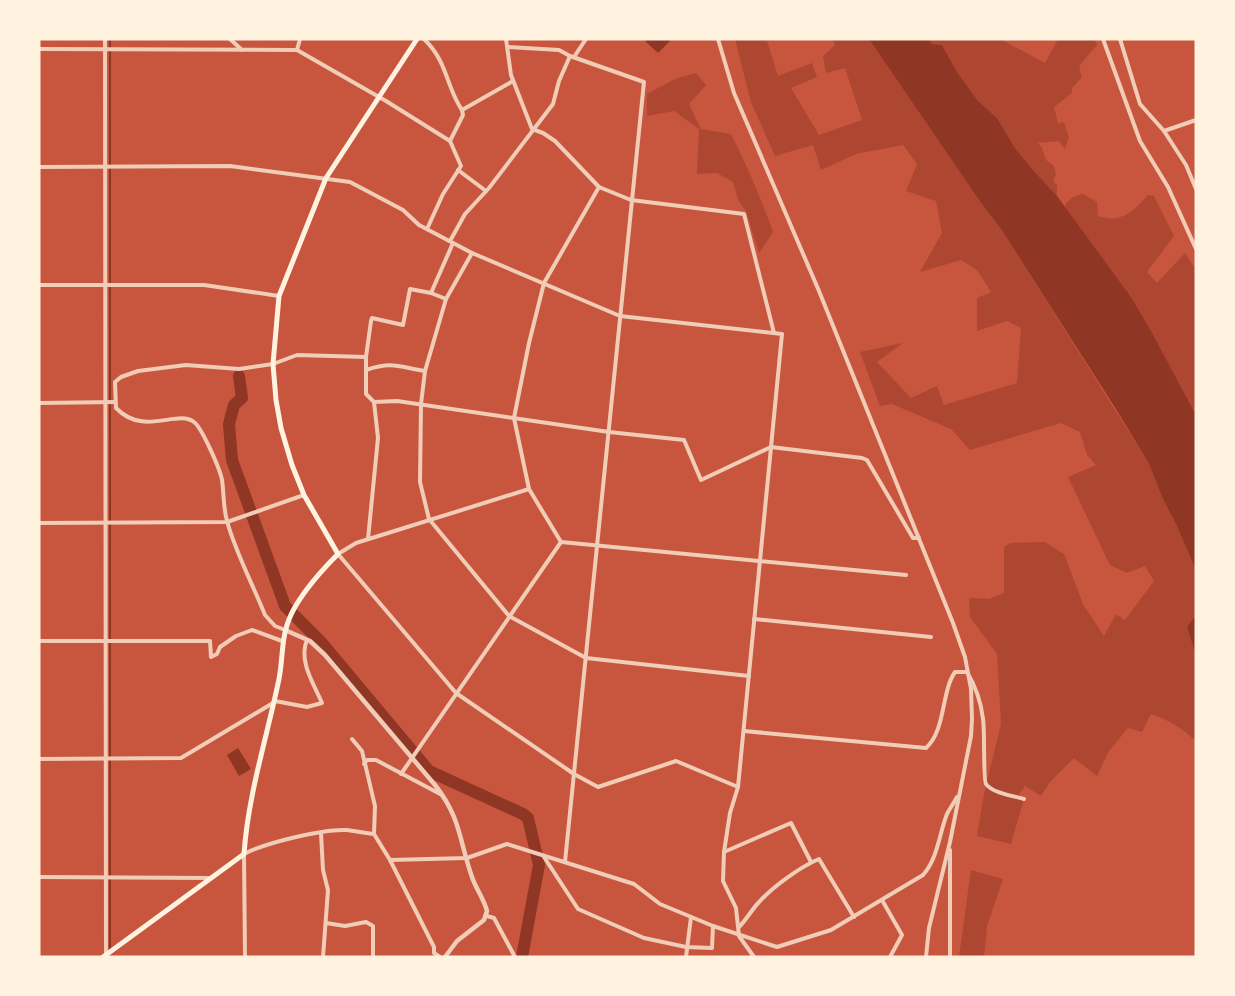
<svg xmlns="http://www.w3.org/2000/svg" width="1235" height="996" viewBox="0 0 1235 996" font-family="'IBM Plex Sans',sans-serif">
	<rect width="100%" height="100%" fill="#c8553d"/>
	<g fill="#ae4732">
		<path d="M735 39H773L767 41 778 76 812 63 817 77 791 88 819 135 862 120 845 68 826 73 823 56 835 45 833 39H869L979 200 1001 229 1149 464 1163 499 1176 524 1196 570V615L1187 627 1196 656V741C1183 729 1169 720 1151 714L1142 732 1128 728 1109 751 1097 776 1074 758 1050 782 1041 796 1025 786 1018 796 1024 799 1011 844 977 836 984 794 1001 724 997 654 970 617 969 598 989 599 1004 593V547L1011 543 1045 542 1064 554 1083 604 1104 636 1116 614 1125 620 1154 581 1145 566 1127 573 1110 565 1068 477 1096 465 1087 455 1080 432 1061 423 970 450 951 429 892 404 880 406 860 352 903 343 877 362 911 398 937 386 944 405 1017 383 1021 328 1007 321 977 331V298L991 292 977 270 961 260 920 272 942 233 936 201 906 191 917 164 903 145 856 154 821 170 813 145 775 156 751 102Z"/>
		<path d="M928 39H1000L1045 63 1058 39H1095L1097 45 1079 66 1082 77 1072 88V93L1054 107 1058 123 1064 122 1069 137 1065 149 1059 141 1038 143 1042 148 1046 160 1054 166 1056 175 1053 181 1057 185V196L1032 169 1015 148 997 118 978 101 957 72 942 45 932 44Z"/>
		<path d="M696 73 706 85 689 104 701 129 731 134C747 166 761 198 773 232L759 253 746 211 739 202 733 182 717 173 697 174 699 129 674 111 647 116V94L675 79Z"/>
		<path d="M1083 194 1097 202 1098 216C1122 224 1133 211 1148 195L1154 196 1174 236 1147 272 1157 283 1185 253 1196 270V415L1150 329 1131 297 1067 211 1065 204 1073 197Z"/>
		<path d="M971 870 1003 879 987 926 984 957H959Z"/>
	</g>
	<g fill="#8f3625">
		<path d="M648 39H668L670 41 658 53 645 41Z"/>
		<path d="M869 39H928L932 44 942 45 957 72 978 101 997 118 1015 148 1032 169 1057 196 1131 297 1150 329 1196 415V570L1176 524 1163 499 1149 464 1116 409 1001 229 979 200Z"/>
		<path d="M1196 615V656L1187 627Z"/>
		<path d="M238 748 251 769 239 776 227 755Z"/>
	</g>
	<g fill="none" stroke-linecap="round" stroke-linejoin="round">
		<path stroke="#8f3625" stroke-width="2" d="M110 948V39"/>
		<path stroke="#8f3625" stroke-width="12" d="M239 376 242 398 234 405 229 424 232 460 285 606 322 643 429 771 523 814 528 818 539 865 522 957"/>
		<g stroke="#f1ccb7" stroke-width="4">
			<path d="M105 39 106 956"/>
			<path d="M230 39 242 50"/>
			<path d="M424 39C448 62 446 87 462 110L463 115 450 141"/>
			<path d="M506 39 511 75 532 129 543 133 555 141 599 187 631 200 744 214 774 333"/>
			<path d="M718 39 734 93 819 291 953 623 965 657 971 689 972 719 971 736 950 842 929 928 926 957"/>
			<path d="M1103 39 1140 141 1168 187 1196 249"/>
			<path d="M1120 39 1140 104 1164 131 1186 165 1196 189"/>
			<path d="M508 47 559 50 570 56 644 82 565 862"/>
			<path d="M39 49 297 50 386 101 450 141 461 166 443 194 427 229"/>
			<path d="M297 50 300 39"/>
			<path d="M574 57 586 39"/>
			<path d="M462 110 513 81"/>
			<path d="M1164 131 1196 120"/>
			<path d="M39 167 230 166 350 182 403 210 419 225 472 253 620 316 782 334 738 787 730 813 724 852"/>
			<path d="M458 170 486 191"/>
			<path d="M599 187 544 283 529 343 514 418 529 489 561 542 906 575"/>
			<path d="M450 241 465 214 489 188 553 104 559 81 570 56"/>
			<path d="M472 253 446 299 425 371 421 404 420 482 429 519 509 616 586 658 749 676"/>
			<path d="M39 285H204L279 296"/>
			<path d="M431 293 453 243"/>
			<path d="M366 370C393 361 399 367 425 371"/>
			<path d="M374 402 397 401 609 432 684 440 701 480 771 447 862 458 867 460 913 538H919"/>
			<path d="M39 403 115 402"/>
			<path d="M529 489 356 543 338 554 456 693 574 774 598 787 676 761 738 787"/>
			<path d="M39 523 227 522 304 495"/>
			<path d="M368 539 378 438 374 402 366 394V357L371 321 372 318 403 325 410 289 431 293 446 299"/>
			<path d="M754 619 931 637"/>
			<path d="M285 630 275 626 265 615C253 585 235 551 227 521 223 507 224 493 222 480 220 469 202 428 194 422 177 409 144 437 116 408L115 382 121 377 138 371 186 365 239 369 273 364 297 355 366 357"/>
			<path d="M39 641H210L211 657 217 654 220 647 236 636 252 630 282 641"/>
			<path d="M275 701 307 707 322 703C314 684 298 661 307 640"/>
			<path d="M744 731 926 748C946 730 941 692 955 672H967C976 687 981 701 983 719 985 729 983 781 986 784 992 793 1014 796 1024 799"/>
			<path d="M352 739 362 751 375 806 374 834 390 860 434 947V953L440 957"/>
			<path d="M39 759 181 758 273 703"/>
			<path d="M364 764 367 760H376L442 795"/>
			<path d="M401 774 561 542"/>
			<path d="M321 833 323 870 328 890 323 957"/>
			<path d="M950 850V957"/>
			<path d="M544 857 578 909 644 938 686 947 712 948 713 926"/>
			<path d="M390 860 467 858 507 844 634 884 660 904 713 926 777 947 831 930 923 875C938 858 939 834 947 814 950 808 954 803 957 797"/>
			<path d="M39 877 209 878"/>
			<path d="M882 900 902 935 890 957"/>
			<path d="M487 916 494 918 515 957"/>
			<path d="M326 923 345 926 366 922 373 926V957"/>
			<path d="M739 927C747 919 752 909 760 901 774 886 800 867 819 859L854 917"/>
			<path d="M245 957 244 854C265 843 322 829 346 830 355 831 365 833 374 834"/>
			<path d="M686 957 691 917"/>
			<path d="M754 957 739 936 736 908 723 881 724 852 791 823 811 862"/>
		</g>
		<path stroke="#f1ccb7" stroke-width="4.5" d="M285 630 310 641 325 655 435 785C461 818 459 840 472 877 476 889 484 899 487 911L484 920 457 941 445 957"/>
		<path stroke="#fff3e0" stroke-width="5" d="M103 957 244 854C248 795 267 737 279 679 284 652 280 633 295 607 306 588 322 570 338 554L304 495 292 465 281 428 276 400 273 364 279 296 326 178 417 39"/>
	</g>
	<rect width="1235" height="996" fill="none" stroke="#fff3e0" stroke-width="81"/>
</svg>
